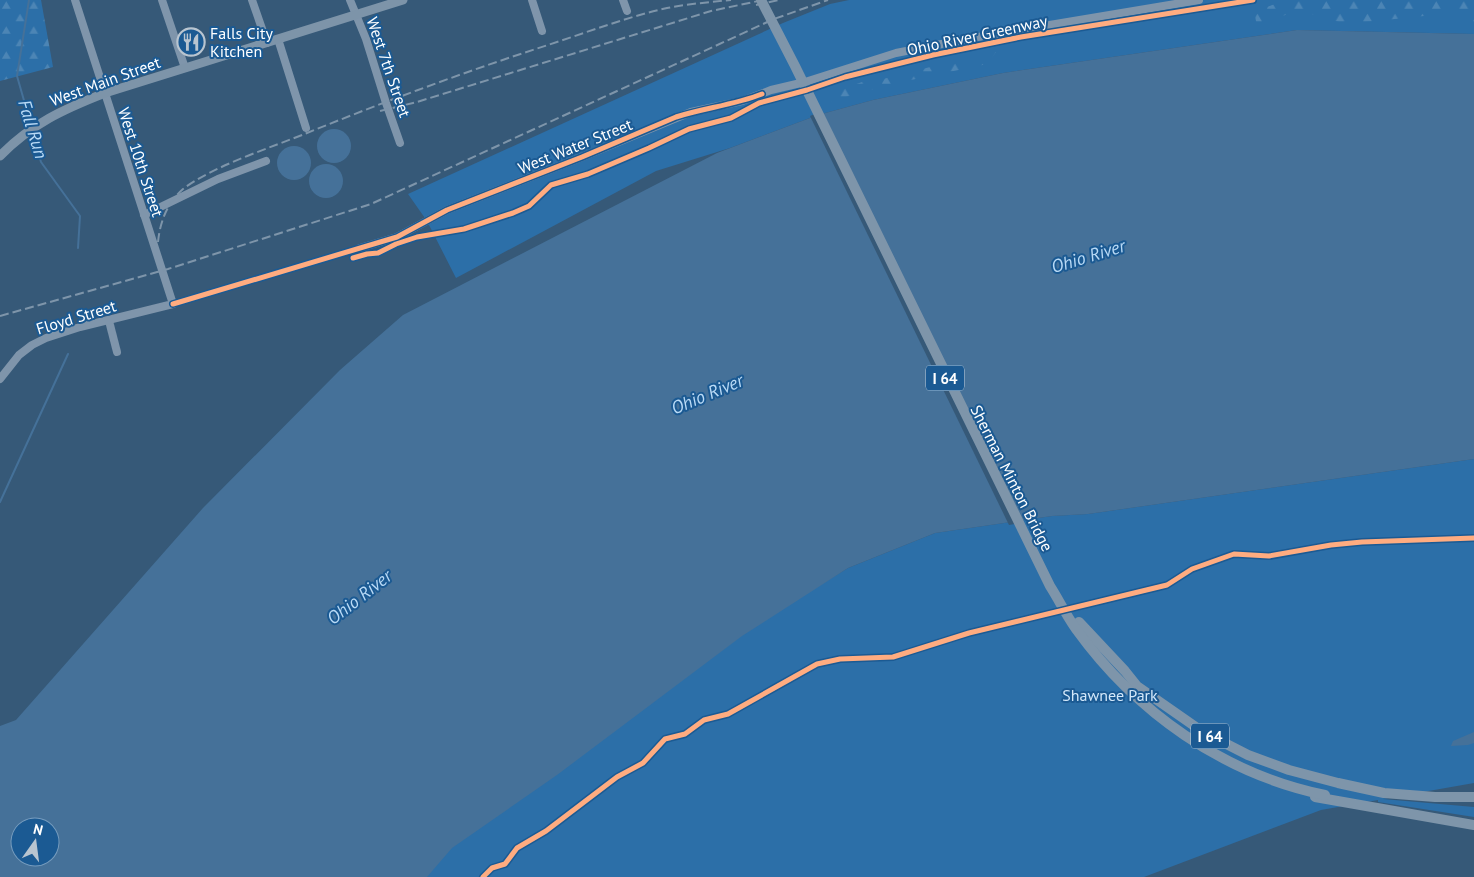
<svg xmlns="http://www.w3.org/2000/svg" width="1474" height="877" viewBox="0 0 1474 877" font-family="'PT Sans',sans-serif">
	<defs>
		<pattern id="forest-firs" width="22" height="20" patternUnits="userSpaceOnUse" patternTransform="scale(1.25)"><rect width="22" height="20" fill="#2c6fa8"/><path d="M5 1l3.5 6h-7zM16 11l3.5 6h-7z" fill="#4c85b5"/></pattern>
	</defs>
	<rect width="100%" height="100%" fill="#365978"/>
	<g fill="#2c6fa8">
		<path d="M849 0H1474V34L1297 30 1003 73 873 100 818 115 730 148 656 171 456 278 427 221 408 194 783 23 830 4Z"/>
		<path d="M1474 459V783L1383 799 1474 807V817L1378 802V800L1321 810 1144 877H421L489 807 622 706 848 568 935 533 1052 516 1088 514Z"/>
	</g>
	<g fill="url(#forest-firs)">
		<path d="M0 0H41L53 67 0 81Z"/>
		<path d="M1288 0H1474V25H1471L1453 13 1346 24 1298 10 1257 26 1254 11Z"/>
		<path d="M987 51 996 52 987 64 887 85 825 103 837 91 876 77 883 79 942 64 970 61Z"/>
	</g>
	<g fill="#457199" fill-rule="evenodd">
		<path d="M1297 30 1474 34V459L1088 514 1052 516 935 533 848 568 742 636 557 775 452 848 427 877H0V726L16 720 203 508 340 370 403 315 717 153 818 115 873 100 1003 73ZM20 827H50V857H20Z"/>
		<circle cx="334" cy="146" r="17"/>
		<circle cx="294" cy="163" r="17"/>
		<circle cx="326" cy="181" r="17"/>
		<path d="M1474 732V743L1468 745 1451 746 1453 741Z"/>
	</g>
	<path fill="#365978" d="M822 111 1022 523 1009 525 810 116Z"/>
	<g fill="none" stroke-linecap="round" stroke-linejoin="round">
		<g stroke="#457199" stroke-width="2">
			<path d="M29 0 17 76 31 125"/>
			<path d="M32 132 41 162 80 216 78 248"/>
			<path d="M0 502 68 354"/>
		</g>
		<g stroke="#7f95ab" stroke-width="8">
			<path d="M162 0 185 68"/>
			<path d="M252 0 267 43"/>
			<path d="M350 0 366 39 386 103 400 143"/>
			<path d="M532 0 542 31"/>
			<path d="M623 0 627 11"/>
			<path d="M278 39 306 128"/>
			<path d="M144 215 218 179 266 161"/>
			<path d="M360 248 397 237 447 210 582 157 691 112 742 101 771 90 805 82 896 53 972 38 1199 0"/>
			<path d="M109 321 117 352"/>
			<path d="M0 379 19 355 32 345 46 338 80 327 173 304 75 0"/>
		</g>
		<path stroke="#7d94a9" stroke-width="9" d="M0 156C31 124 64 109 105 93L403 0"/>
		<g stroke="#7e95aa" stroke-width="10">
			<path d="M1079 622 1125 671 1137 686 1203 732 1248 755 1289 770 1338 783 1384 793 1435 797H1474"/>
			<path d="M1315 797 1474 825"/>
		</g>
		<g stroke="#7e95aa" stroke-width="2" stroke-dasharray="9 4" stroke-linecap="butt">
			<path d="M756 5 779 0"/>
			<path d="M380 111 417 102 711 11 763 0"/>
			<path d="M158 242C160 222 167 203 183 189 213 166 270 148 307 133 386 101 467 71 548 45 588 32 627 17 667 8 688 4 710 2 731 0"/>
			<path d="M0 316 168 269 371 204 774 19 828 0"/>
		</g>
		<path stroke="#7e95aa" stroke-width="10" d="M761 0 795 66 1050 586C1059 600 1066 615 1076 629 1136 712 1223 774 1325 795"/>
		<g stroke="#1b5a93" stroke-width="8">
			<g id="cycleway">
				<path d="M353 258 367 254 378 253 396 244 417 237 464 229 513 213 529 206 551 185 588 174 649 148 689 129 731 118 759 103 807 90 845 77 933 55 1021 37 1253 0"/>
				<path d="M173 304 397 237 447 210 582 157 676 117C704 108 734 105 762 94"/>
				<path d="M483 877 492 868 505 864 517 848 546 831 617 777 643 763 665 739 685 734 704 720 728 714 817 664 840 659 893 657 969 633 1167 585 1192 569 1234 554 1269 556 1331 545 1362 542 1474 538"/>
			</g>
		</g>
		<use href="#cycleway" stroke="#ffac80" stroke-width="5"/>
	</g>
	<defs>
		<g id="restaurant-ring" transform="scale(1.4375)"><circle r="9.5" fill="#1b5a93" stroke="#b9c5d0" stroke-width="1.5"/><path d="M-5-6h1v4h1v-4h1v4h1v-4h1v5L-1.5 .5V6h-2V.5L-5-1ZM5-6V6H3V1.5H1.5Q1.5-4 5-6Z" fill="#b9c5d0"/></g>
	</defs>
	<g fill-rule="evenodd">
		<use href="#restaurant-ring" x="191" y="42"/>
	</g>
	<g text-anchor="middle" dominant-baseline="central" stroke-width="4" stroke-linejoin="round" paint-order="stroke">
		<g fill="#1b5a93" stroke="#bbcedf" stroke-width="1">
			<rect x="926" y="365.5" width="38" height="25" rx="4"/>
			<rect x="1191" y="723.5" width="38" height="25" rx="4"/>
		</g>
		<g font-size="15" font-weight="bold" fill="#fff">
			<text x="945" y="378">I 64</text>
			<text x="1210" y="736">I 64</text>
		</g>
		<g font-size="16" fill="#fff" stroke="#1b5a93" text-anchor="start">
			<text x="210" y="33">Falls City<tspan x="210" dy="18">Kitchen</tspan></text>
		</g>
		<g font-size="16" fill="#fff" stroke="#1b5a93">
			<text transform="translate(977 35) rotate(-12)">Ohio River Greenway</text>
			<text transform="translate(389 67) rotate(71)">West 7th Street</text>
			<text transform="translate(105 81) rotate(-20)">West Main Street</text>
			<text transform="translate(575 146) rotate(-22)">West Water Street</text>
			<text transform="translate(141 162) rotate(72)">West 10th Street</text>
			<text transform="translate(76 317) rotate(-17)">Floyd Street</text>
			<text transform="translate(1012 478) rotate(63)">Sherman Minton Bridge</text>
		</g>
		<g font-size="16" fill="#d3e8fa" stroke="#1b5a93">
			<text x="1110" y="695">Shawnee Park</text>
		</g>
		<g font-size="18" font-style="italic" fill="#b9daf6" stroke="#1b5a93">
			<text transform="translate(33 129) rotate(73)">Fall Run</text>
			<text transform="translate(1088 256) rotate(-17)">Ohio River</text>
			<text transform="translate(707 394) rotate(-23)">Ohio River</text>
			<text transform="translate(359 597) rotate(-38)">Ohio River</text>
		</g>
	</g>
	<g transform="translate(35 842) rotate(14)"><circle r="24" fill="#1b5a93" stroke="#769cbe"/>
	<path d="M0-4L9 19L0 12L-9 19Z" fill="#b9c5d0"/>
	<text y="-8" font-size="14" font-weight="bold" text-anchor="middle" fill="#ffffff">N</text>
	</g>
</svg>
